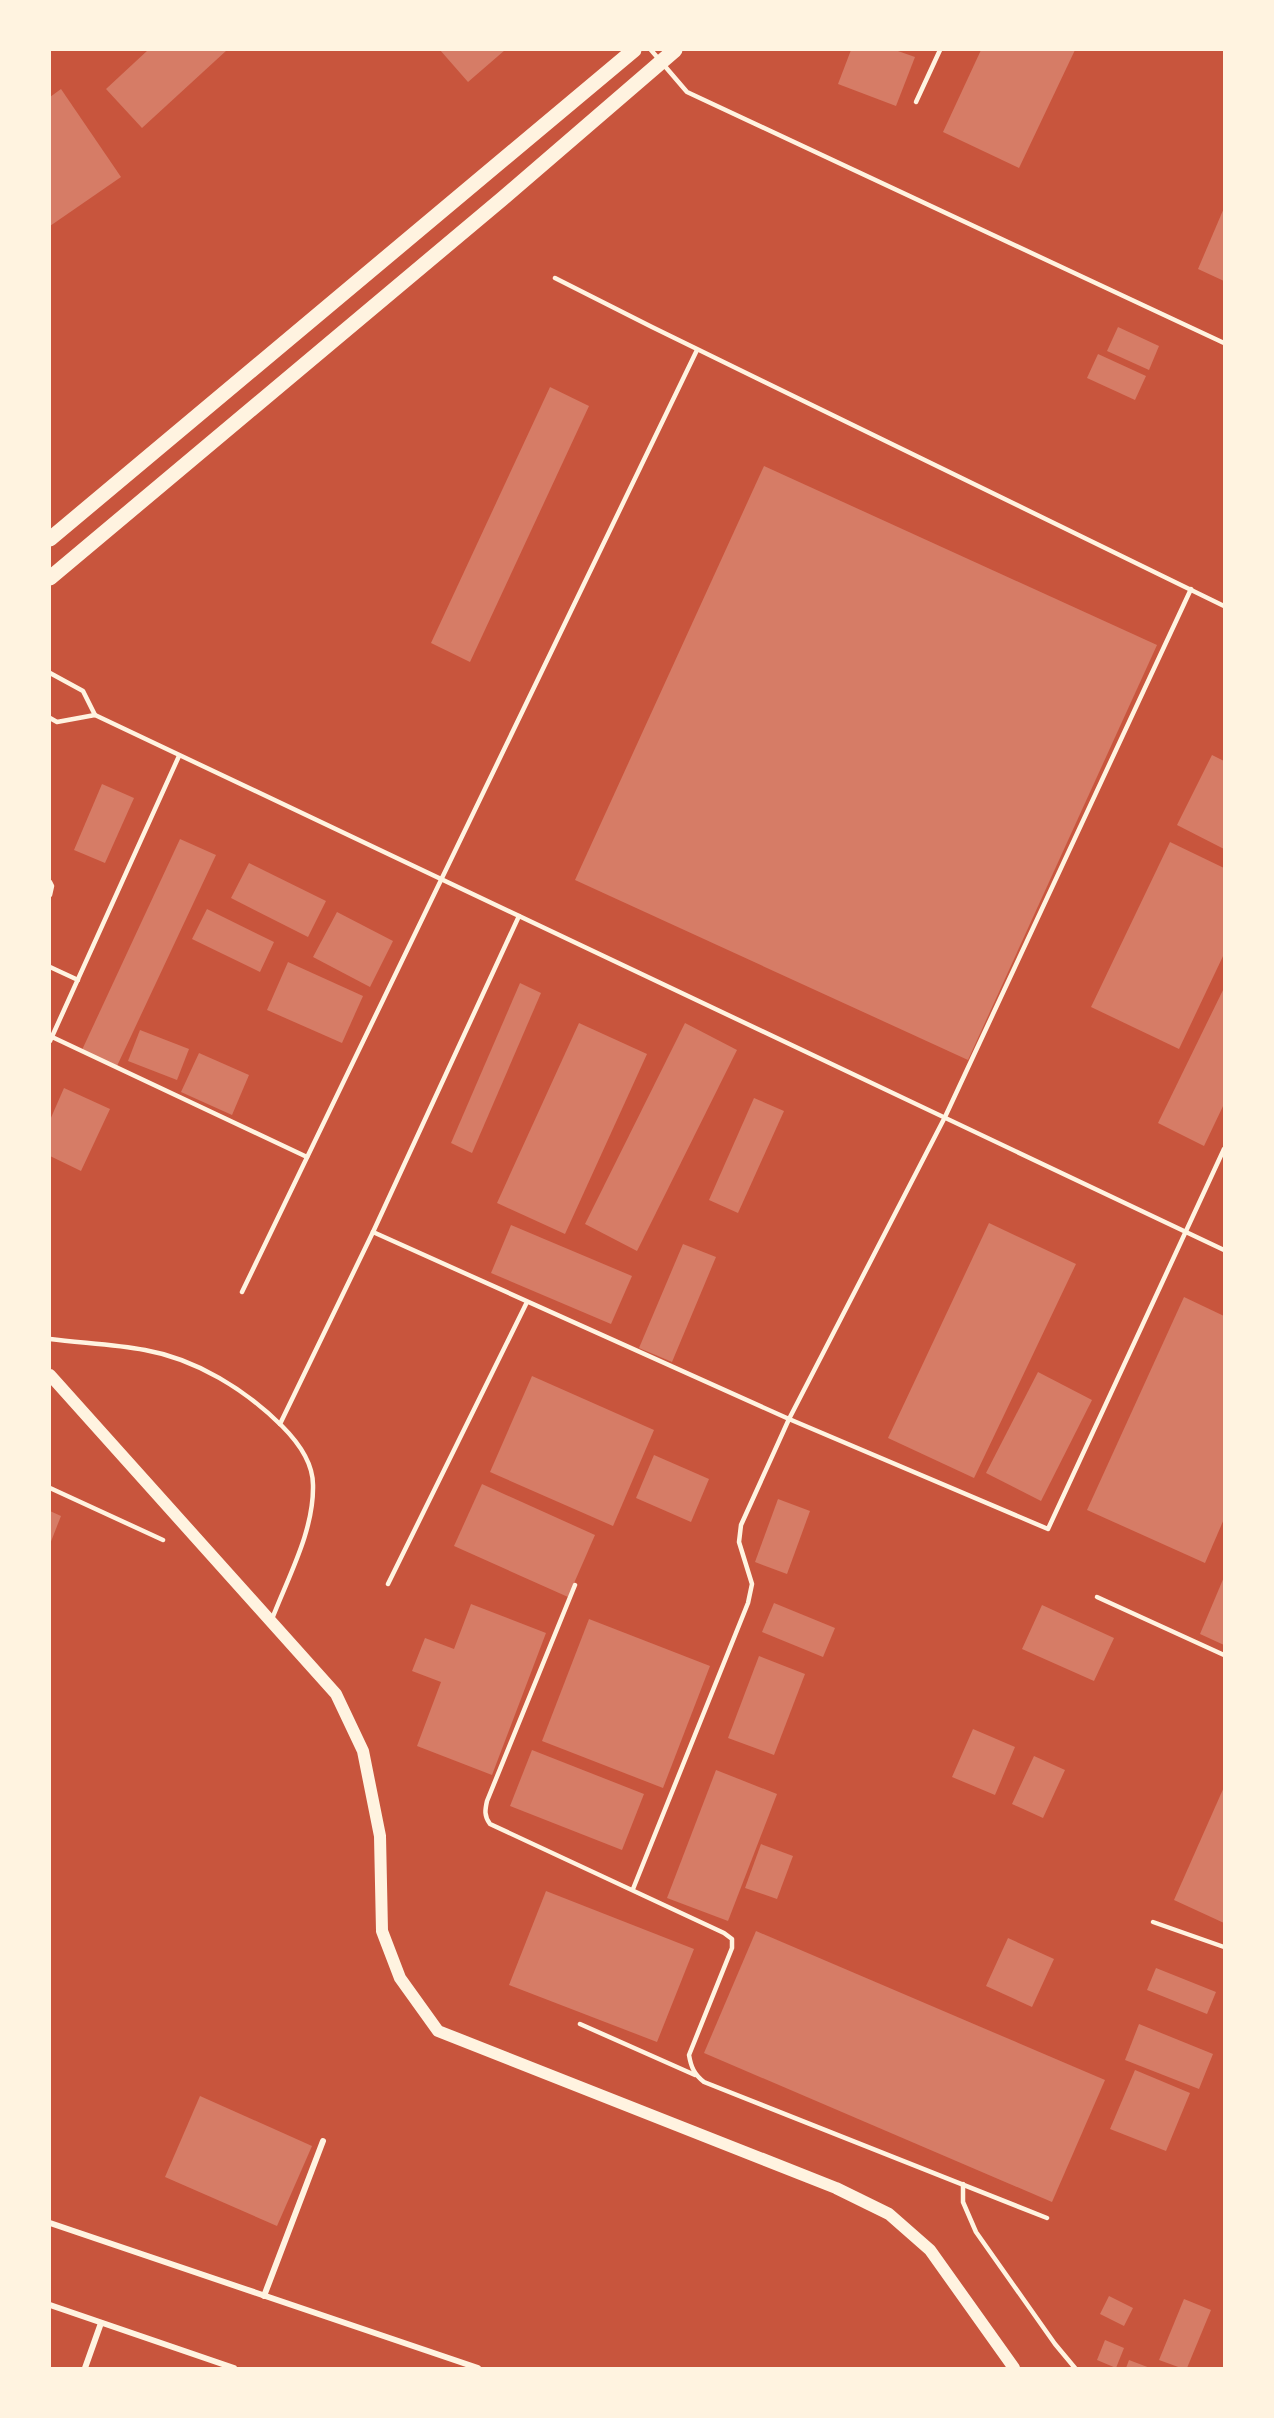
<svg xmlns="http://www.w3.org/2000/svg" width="1274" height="2418" viewBox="0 0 1274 2418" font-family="Karla,sans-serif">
	<rect width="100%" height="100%" fill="#c8553d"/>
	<g fill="#d67c66">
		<path d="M148 50H227L142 128 106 89Z"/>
		<path d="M440 50H505L468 82Z"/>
		<path d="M851 50H895L915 57 896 106 838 84Z"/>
		<path d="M981 50H1075L1019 168 943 132Z"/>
		<path d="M61 89 121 177 50 226V97Z"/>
		<path d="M1224 208V281L1198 269Z"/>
		<path d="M1118 327 1159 346 1149 370 1107 351Z"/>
		<path d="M1098 354 1146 376 1135 400 1087 378Z"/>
		<path d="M550 387 589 406 470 662 431 643Z"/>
		<path d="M764 466 1157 645 968 1060 575 880Z"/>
		<path d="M1212 755 1224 761V849L1177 825Z"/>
		<path d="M102 784 134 798 105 863 74 850Z"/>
		<path d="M180 839 216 855 117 1066 82 1050Z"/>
		<path d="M1170 842 1224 868V954L1179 1049 1091 1007Z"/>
		<path d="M249 863 326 901 308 937 231 898Z"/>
		<path d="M207 909 274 942 260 972 192 939Z"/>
		<path d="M337 912 393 941 370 987 313 957Z"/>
		<path d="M288 962 363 996 342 1043 267 1010Z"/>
		<path d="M520 983 541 993 472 1153 451 1143Z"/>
		<path d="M1224 988V1104L1204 1146 1158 1123Z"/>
		<path d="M579 1023 647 1054 565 1234 497 1203Z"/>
		<path d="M685 1023 737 1050 637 1251 585 1224Z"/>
		<path d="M140 1030 189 1049 177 1080 128 1061Z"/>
		<path d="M199 1053 249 1075 232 1115 181 1092Z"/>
		<path d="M64 1088 110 1109 81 1171 50 1156V1120Z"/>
		<path d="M754 1098 784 1111 738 1213 709 1200Z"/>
		<path d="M989 1223 1076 1264 974 1478 888 1438Z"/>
		<path d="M511 1225 632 1276 611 1324 491 1273Z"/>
		<path d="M683 1244 716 1257 672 1362 639 1348Z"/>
		<path d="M1184 1297 1224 1316V1519L1205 1563 1087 1510Z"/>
		<path d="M1038 1372 1092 1400 1041 1501 986 1473Z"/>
		<path d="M532 1376 654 1430 613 1526 490 1472Z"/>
		<path d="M654 1455 709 1479 691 1522 636 1498Z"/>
		<path d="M482 1484 595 1535 568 1597 454 1546Z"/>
		<path d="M778 1499 810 1511 787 1574 755 1562Z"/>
		<path d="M50 1511 61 1516 50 1544Z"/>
		<path d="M1224 1577V1645L1200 1634Z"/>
		<path d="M774 1603 835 1628 823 1657 762 1632Z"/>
		<path d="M471 1604 546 1633 492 1775 417 1746 441 1682 412 1671 425 1638 454 1649Z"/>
		<path d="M1042 1605 1114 1638 1094 1681 1022 1649Z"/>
		<path d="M589 1619 710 1666 663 1788 542 1741Z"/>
		<path d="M759 1656 805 1674 774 1755 728 1738Z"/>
		<path d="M973 1729 1015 1747 995 1795 952 1777Z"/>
		<path d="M532 1750 644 1794 622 1850 510 1806Z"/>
		<path d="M1034 1756 1065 1770 1043 1818 1012 1804Z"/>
		<path d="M716 1770 777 1794 728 1921 667 1898Z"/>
		<path d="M1224 1787V1923L1174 1900Z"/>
		<path d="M761 1844 793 1856 777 1899 745 1888Z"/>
		<path d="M546 1891 694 1949 657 2042 509 1985Z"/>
		<path d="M756 1931 1105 2080 1052 2202 704 2053Z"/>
		<path d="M1008 1938 1054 1959 1032 2007 986 1986Z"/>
		<path d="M1156 1968 1216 1992 1207 2014 1147 1990Z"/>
		<path d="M1139 2024 1213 2054 1199 2089 1125 2060Z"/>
		<path d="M1135 2070 1190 2093 1166 2151 1110 2129Z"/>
		<path d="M200 2096 312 2146 277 2226 165 2177Z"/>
		<path d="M1109 2296 1133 2308 1124 2326 1100 2314Z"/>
		<path d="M1184 2299 1211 2310 1187 2368H1181L1159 2360Z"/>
		<path d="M1105 2340 1124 2348 1116 2368 1097 2360Z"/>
		<path d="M1129 2360 1150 2368H1126Z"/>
	</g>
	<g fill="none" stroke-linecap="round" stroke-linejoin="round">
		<g stroke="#fff3e0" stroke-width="4.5">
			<path d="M651 50 687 92 1224 343"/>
			<path d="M916 102 940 50"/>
			<path d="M555 278 652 327 1224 606"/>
			<path d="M50 673 83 691 95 715"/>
			<path d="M50 718 57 722 95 715 1224 1250"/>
			<path d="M50 882 52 886 50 895"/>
			<path d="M519 916 373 1232 789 1419 1048 1529 1224 1149"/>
			<path d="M50 967 78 980"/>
			<path d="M50 1036 307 1157"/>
			<path d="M50 1041 179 756"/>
			<path d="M242 1292 697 350"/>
			<path d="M50 1339C81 1343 114 1344 145 1350 196 1359 246 1390 282 1426 298 1442 313 1462 313 1485 314 1531 288 1577 272 1619"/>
			<path d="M280 1424 373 1232"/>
			<path d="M50 1488 163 1540"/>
			<path d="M388 1584 527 1302"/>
			<path d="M575 1585 487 1801C485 1810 484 1816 490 1824L724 1933 732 1939V1948L689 2055C691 2067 694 2074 704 2082L1047 2218"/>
			<path d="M1097 1597 1224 1655"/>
			<path d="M633 1889 748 1603 752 1584 739 1542 741 1525 789 1419 945 1117 1191 589"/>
			<path d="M1153 1922 1224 1947"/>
			<path d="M580 2024 695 2075"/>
			<path d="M963 2184V2202L976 2232 1055 2344 1075 2368"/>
		</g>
		<g stroke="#fff3e0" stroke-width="6">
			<path d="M50 2223 478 2368"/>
			<path d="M264 2296 323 2141"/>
			<path d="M50 2305 234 2368"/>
			<path d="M85 2368 101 2323"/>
		</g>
		<path stroke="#fff3e0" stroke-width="12" d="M50 1375 336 1694 363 1751 380 1836 382 1931 400 1978 438 2031 836 2188 889 2214 930 2250 1014 2368"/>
		<g stroke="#fff3e0" stroke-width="15">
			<path d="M50 539 634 50"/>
			<path d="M50 578 502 199 675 50"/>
		</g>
	</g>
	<rect width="1274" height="2418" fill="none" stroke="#fff3e0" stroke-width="102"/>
</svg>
